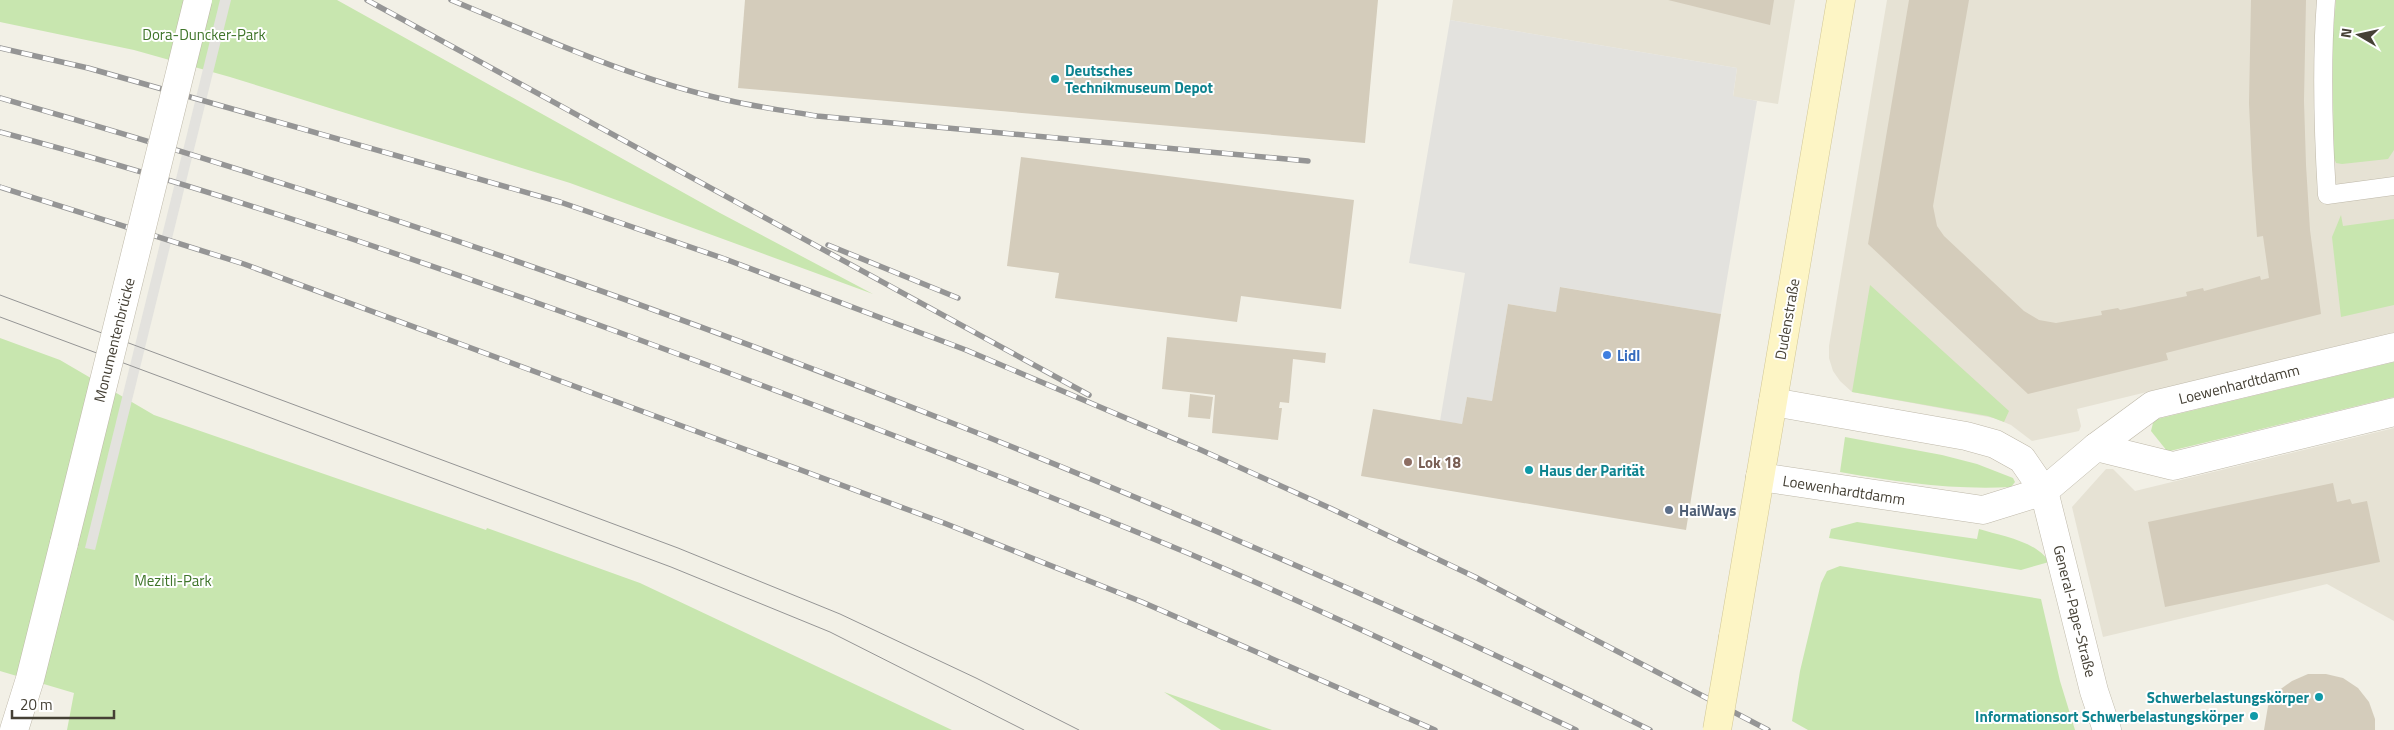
<svg xmlns="http://www.w3.org/2000/svg" width="2394" height="730" viewBox="0 0 2394 730" font-family="'Titillium Web',sans-serif">
	<rect width="100%" height="100%" fill="#f2f0e6"/>
	<g fill="#e6e2d4">
		<path d="M1453 0H1795L1778 104 1733 97 1737 68 1450 20Z"/>
		<path d="M1887 0H2394V332L2077 409 2081 426 2079 431 2032 441 2011 425 1994 418 1852 392 1840 381 1833 371 1829 358V346Z"/>
		<path d="M2394 428V621L2327 584 2103 637 2072 507 2106 469H2113L2135 491Z"/>
	</g>
	<g fill="#c8e6af">
		<path d="M0 0H337L720 213 873 294 570 183 230 77 134 50 0 22Z"/>
		<path d="M2336 0H2394V150L2388 159 2342 164 2336 163 2334 158 2332 45Z"/>
		<path d="M2341 215 2343 226 2394 219V305L2341 317 2332 237Z"/>
		<path d="M1870 285 2009 411 2004 422 1988 416 1852 392Z"/>
		<path d="M0 338 60 360 154 415 486 530 487 528 640 583 952 730H67L74 693 0 671Z"/>
		<path d="M2394 362V397L2170 451H2167L2151 431 2153 423 2157 419Z"/>
		<path d="M1845 437 1942 455 1977 464 2013 478 2015 482 2011 487C1951 490 1898 482 1840 472Z"/>
		<path d="M1857 522 1977 539 1979 529C2001 536 2037 541 2049 562L2021 570 1829 538 1831 529Z"/>
		<path d="M1840 566 2041 599 2060 681 2075 730H1808L1792 721 1800 671 1821 583 1827 571Z"/>
		<path d="M1164 692 1272 730H1221Z"/>
	</g>
	<g fill="#e3e2de">
		<path d="M220 0H231L95 550 85 548Z"/>
		<path d="M1450 20 1737 68 1733 96 1757 101 1721 314 1561 287 1556 312 1508 304 1492 401 1467 397 1462 424 1440 421 1465 273 1409 263Z"/>
	</g>
	<g fill="#d4ccbb">
		<path d="M745 0H1378L1365 143 738 88Z"/>
		<path d="M1668 0H1774L1770 25Z"/>
		<path d="M1909 0H1969L1933 206 1937 226 1944 236 2024 311 2039 320 2056 323 2102 315 2101 311 2118 308 2120 310 2187 296 2186 292 2203 288 2204 291 2260 276 2261 280 2269 278 2263 236 2257 237 2252 169 2249 103 2251 0H2306L2304 101 2306 165 2310 230 2321 314 2166 353 2168 360 2028 394 1868 244Z"/>
		<path d="M1021 157 1354 200 1341 309 1241 296 1237 322 1055 298 1059 273 1007 266Z"/>
		<path d="M1560 287 1721 314 1686 530 1361 476 1373 409 1462 424 1467 397 1492 401 1508 304 1556 312Z"/>
		<path d="M1167 337 1326 353 1325 363 1293 359 1289 403 1280 402 1279 408H1282L1278 440 1212 433 1215 395 1162 389Z"/>
		<path d="M1190 394 1213 397 1210 419 1188 417Z"/>
		<path d="M2333 483 2337 502 2350 499 2352 504 2367 501 2380 562 2165 607 2148 522Z"/>
		<path d="M2308 674H2326L2343 678 2358 688 2369 702 2375 719V730H2264L2268 706 2278 691 2292 681Z"/>
	</g>
	<g fill="none" stroke-linecap="round" stroke-linejoin="round">
		<g stroke="#beb8a9" stroke-width="19">
			<path id="lane" d="M2326 0C2321 65 2323 130 2327 195L2394 186"/>
		</g>
		<g stroke="#beb8a9" stroke-width="29">
			<g id="street">
				<path d="M1773 402 1966 436 1995 444 2022 459 2044 491 2094 691 2107 730"/>
				<path d="M2096 447 2173 466 2394 412"/>
				<path d="M1760 477 1983 510 2044 491 2096 447 2153 405 2394 347"/>
				<path d="M14 730 30 679 64 543"/>
			</g>
		</g>
		<g stroke="#d2c797" stroke-width="29">
			<path id="secondary" d="M1733 637 1841 0"/>
		</g>
		<use href="#lane" stroke="#fff" stroke-width="18"/>
		<use href="#street" stroke="#fff" stroke-width="28"/>
		<use href="#secondary" stroke="#fdf5c5" stroke-width="28"/>
		<g stroke="#959595" stroke-width="1">
			<path d="M0 295 678 548 840 614 976 678 1079 730"/>
			<path d="M0 317 671 567 830 632 1024 730"/>
		</g>
		<g stroke="#959595" stroke-width="5.5">
			<g id="rail">
				<path d="M367 0 1089 395"/>
				<path d="M451 0C541 37 631 79 727 100 757 107 787 111 817 116L1308 161"/>
				<path d="M0 48 88 68 560 202 725 259 966 350 1201 450 1332 509 1475 577 1768 730"/>
				<path d="M0 98C330 192 656 305 975 432 1203 523 1430 620 1650 730"/>
				<path d="M0 132C213 189 422 261 629 336 817 405 1005 477 1190 554 1320 609 1448 670 1576 730"/>
				<path d="M0 187 244 264 944 523 1142 602 1435 730"/>
				<path d="M828 245 958 298"/>
			</g>
		</g>
		<use href="#rail" stroke="#fff" stroke-width="4" stroke-dasharray="11" stroke-linecap="butt"/>
		<g stroke="#beb8a9" stroke-width="29" stroke-linecap="butt">
			<path id="street-bridge" d="M64 543 198 0"/>
		</g>
		<g stroke="#d2c797" stroke-width="29" stroke-linecap="butt">
			<path id="secondary-bridge" d="M1717 730 1733 637"/>
		</g>
		<use href="#street-bridge" stroke="#fff" stroke-width="28"/>
		<use href="#secondary-bridge" stroke="#fdf5c5" stroke-width="28"/>
	</g>
	<g fill="#0f9aa8" stroke="#fff" stroke-width="2">
		<circle cx="1055" cy="79" r="5"/>
		<circle cx="1529" cy="470" r="5"/>
		<circle cx="2319" cy="697" r="5"/>
		<circle cx="2254" cy="716" r="5"/>
	</g>
	<circle fill="#3f7fe0" stroke="#fff" stroke-width="2" cx="1607" cy="355" r="5"/>
	<circle fill="#8d6e63" stroke="#fff" stroke-width="2" cx="1408" cy="462" r="5"/>
	<circle fill="#5c6f8a" stroke="#fff" stroke-width="2" cx="1669" cy="510" r="5"/>
	<g text-anchor="middle" dominant-baseline="central" stroke-width="4" stroke-linejoin="round" paint-order="stroke">
		<g font-size="15" fill="#3f752a" stroke="#fff">
			<text x="204" y="34">Dora-Duncker-Park</text>
			<text x="173" y="580">Mezitli-Park</text>
		</g>
		<g font-size="15" font-weight="bold" fill="#0d838f" stroke="#fff" text-anchor="start">
			<text x="1065" y="70">Deutsches<tspan x="1065" dy="17">Technikmuseum Depot</tspan></text>
			<text x="1539" y="470">Haus der Parität</text>
			<text x="2309" y="697" text-anchor="end">Schwerbelastungskörper</text>
			<text x="2244" y="716" text-anchor="end">Informationsort Schwerbelastungskörper</text>
		</g>
		<g font-size="15" fill="#454035" stroke="#fff">
			<text transform="translate(1787 319) rotate(-80)">Dudenstraße</text>
			<text transform="translate(114 340) rotate(-76)">Monumentenbrücke</text>
			<text transform="translate(2239 384) rotate(-14)">Loewenhardtdamm</text>
			<text transform="translate(1844 490) rotate(9)">Loewenhardtdamm</text>
			<text transform="translate(2075 611) rotate(76)">General-Pape-Straße</text>
		</g>
		<g font-size="15" font-weight="bold" fill="#366cbe" stroke="#fff" text-anchor="start">
			<text x="1617" y="355">Lidl</text>
		</g>
		<g font-size="15" font-weight="bold" fill="#785e54" stroke="#fff" text-anchor="start">
			<text x="1418" y="462">Lok 18</text>
		</g>
		<g font-size="15" font-weight="bold" fill="#4e5e75" stroke="#fff" text-anchor="start">
			<text x="1679" y="510">HaiWays</text>
		</g>
	</g>
	<g transform="translate(2359 35) rotate(279)" stroke="#ffffff" stroke-width="4" paint-order="stroke">
	<path d="M0-4L9 19L0 12L-9 19Z" fill="#454035"/>
	<text y="-8" font-size="14" font-weight="bold" text-anchor="middle" fill="#454035">N</text>
	</g>
	<path d="M12 710v8h102v-8" fill="none" stroke="#454035" stroke-width="2.5"/>
	<text x="20" y="710" font-size="15" fill="#454035" stroke="#ffffff" stroke-width="4" paint-order="stroke">20 m</text>
</svg>
